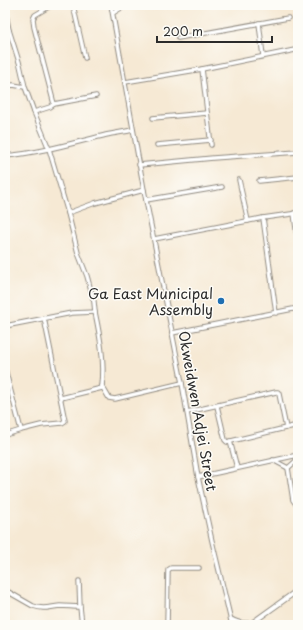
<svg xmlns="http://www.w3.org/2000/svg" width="303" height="630" viewBox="0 0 303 630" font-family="'Playpen Sans',sans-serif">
	<rect width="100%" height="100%" fill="#fdfcf7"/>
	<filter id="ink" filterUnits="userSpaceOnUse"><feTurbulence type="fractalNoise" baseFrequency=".025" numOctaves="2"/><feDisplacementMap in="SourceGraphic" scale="8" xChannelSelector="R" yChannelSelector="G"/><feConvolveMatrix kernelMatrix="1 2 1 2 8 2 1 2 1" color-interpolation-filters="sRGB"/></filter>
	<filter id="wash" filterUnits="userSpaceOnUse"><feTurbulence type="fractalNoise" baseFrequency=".012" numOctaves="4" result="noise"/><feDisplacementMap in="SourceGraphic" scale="16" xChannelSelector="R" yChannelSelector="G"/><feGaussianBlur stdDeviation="0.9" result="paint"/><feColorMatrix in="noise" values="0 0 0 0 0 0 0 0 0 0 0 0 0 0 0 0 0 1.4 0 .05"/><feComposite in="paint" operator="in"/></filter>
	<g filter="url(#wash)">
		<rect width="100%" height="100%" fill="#f6e9d4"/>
	</g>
	<g filter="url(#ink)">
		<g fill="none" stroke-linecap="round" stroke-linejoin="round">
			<g stroke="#908a80" stroke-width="5.5">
				<g id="minor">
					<path d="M73 5 85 58"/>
					<path d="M111 5 144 190 182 383 198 477 212 541 232 625"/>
					<path d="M5 10 9 30"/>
					<path d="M113 13 126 5"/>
					<path d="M259 23 263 56"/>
					<path d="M5 30H9L20 65 25 87 34 112 49 149 68 213 78 253 87 276 94 302 95 312 72 313 5 326"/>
					<path d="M178 38 288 18"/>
					<path d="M202 69 211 145"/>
					<path d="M125 82 202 69 295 50"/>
					<path d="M5 86 13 85 25 87"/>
					<path d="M54 104 96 96"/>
					<path d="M34 112 50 107 54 104 34 27 33 19 35 15 52 5"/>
					<path d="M153 118 207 113"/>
					<path d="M157 145 211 140"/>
					<path d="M5 156C39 153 73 143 106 135 115 133 124 132 133 130"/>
					<path d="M139 165 213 158 298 152"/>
					<path d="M239 180 248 221"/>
					<path d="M259 181 298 177"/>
					<path d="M146 200 222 187"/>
					<path d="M68 213 95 203 144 190"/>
					<path d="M294 213 298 244"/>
					<path d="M263 218 276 313"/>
					<path d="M154 239 263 218 298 213"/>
					<path d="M172 333 298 308"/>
					<path d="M5 369 21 430 5 435"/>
					<path d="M102 386 109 398 115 399 182 383"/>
					<path d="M61 398 98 389 102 388V386C105 362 100 336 95 312"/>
					<path d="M217 406 225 440 227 442 298 425"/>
					<path d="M187 412 276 392H278L279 394 286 428"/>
					<path d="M21 430 41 425 62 423 65 421 44 318"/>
					<path d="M230 441 237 468"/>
					<path d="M273 460 288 468"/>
					<path d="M288 468 293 500 298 507"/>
					<path d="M288 468 298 459"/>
					<path d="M198 477 298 455"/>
					<path d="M298 537V550"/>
					<path d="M79 581 80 607 82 625"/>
					<path d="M5 590 33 606C45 610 48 607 60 606 67 606 73 607 80 607"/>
					<path d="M231 619C238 623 243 624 251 623"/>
					<path d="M167 625 168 570 171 568H199"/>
				</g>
			</g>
			<g stroke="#908a80" stroke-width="6">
				<path id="tertiary" d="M249 625 298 590"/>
			</g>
			<use href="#minor" stroke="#fff" stroke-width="3.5"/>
			<use href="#tertiary" stroke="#fff" stroke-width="4"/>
		</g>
	</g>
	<circle fill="#1f6fb2" stroke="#fdfcf7" stroke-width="1.5" cx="221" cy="301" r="4"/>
	<g text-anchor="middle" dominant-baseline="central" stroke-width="3" stroke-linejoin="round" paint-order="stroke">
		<g font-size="14" fill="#2b2b2b" stroke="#fdfcf7" text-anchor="end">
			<text x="213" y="293">Ga East Municipal<tspan x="213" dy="16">Assembly</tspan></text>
		</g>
		<g font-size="14" fill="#2b2b2b" stroke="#fdfcf7">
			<text transform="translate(198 411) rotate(80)">Okweidwen Adjei Street</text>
		</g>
	</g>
	<rect width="303" height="630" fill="none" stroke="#fdfcf7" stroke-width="20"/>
	<path d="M157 36v6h115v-6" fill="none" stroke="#2b2b2b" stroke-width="2"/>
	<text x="163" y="36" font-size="12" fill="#2b2b2b" stroke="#fdfcf7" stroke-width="3" paint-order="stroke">200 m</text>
</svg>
